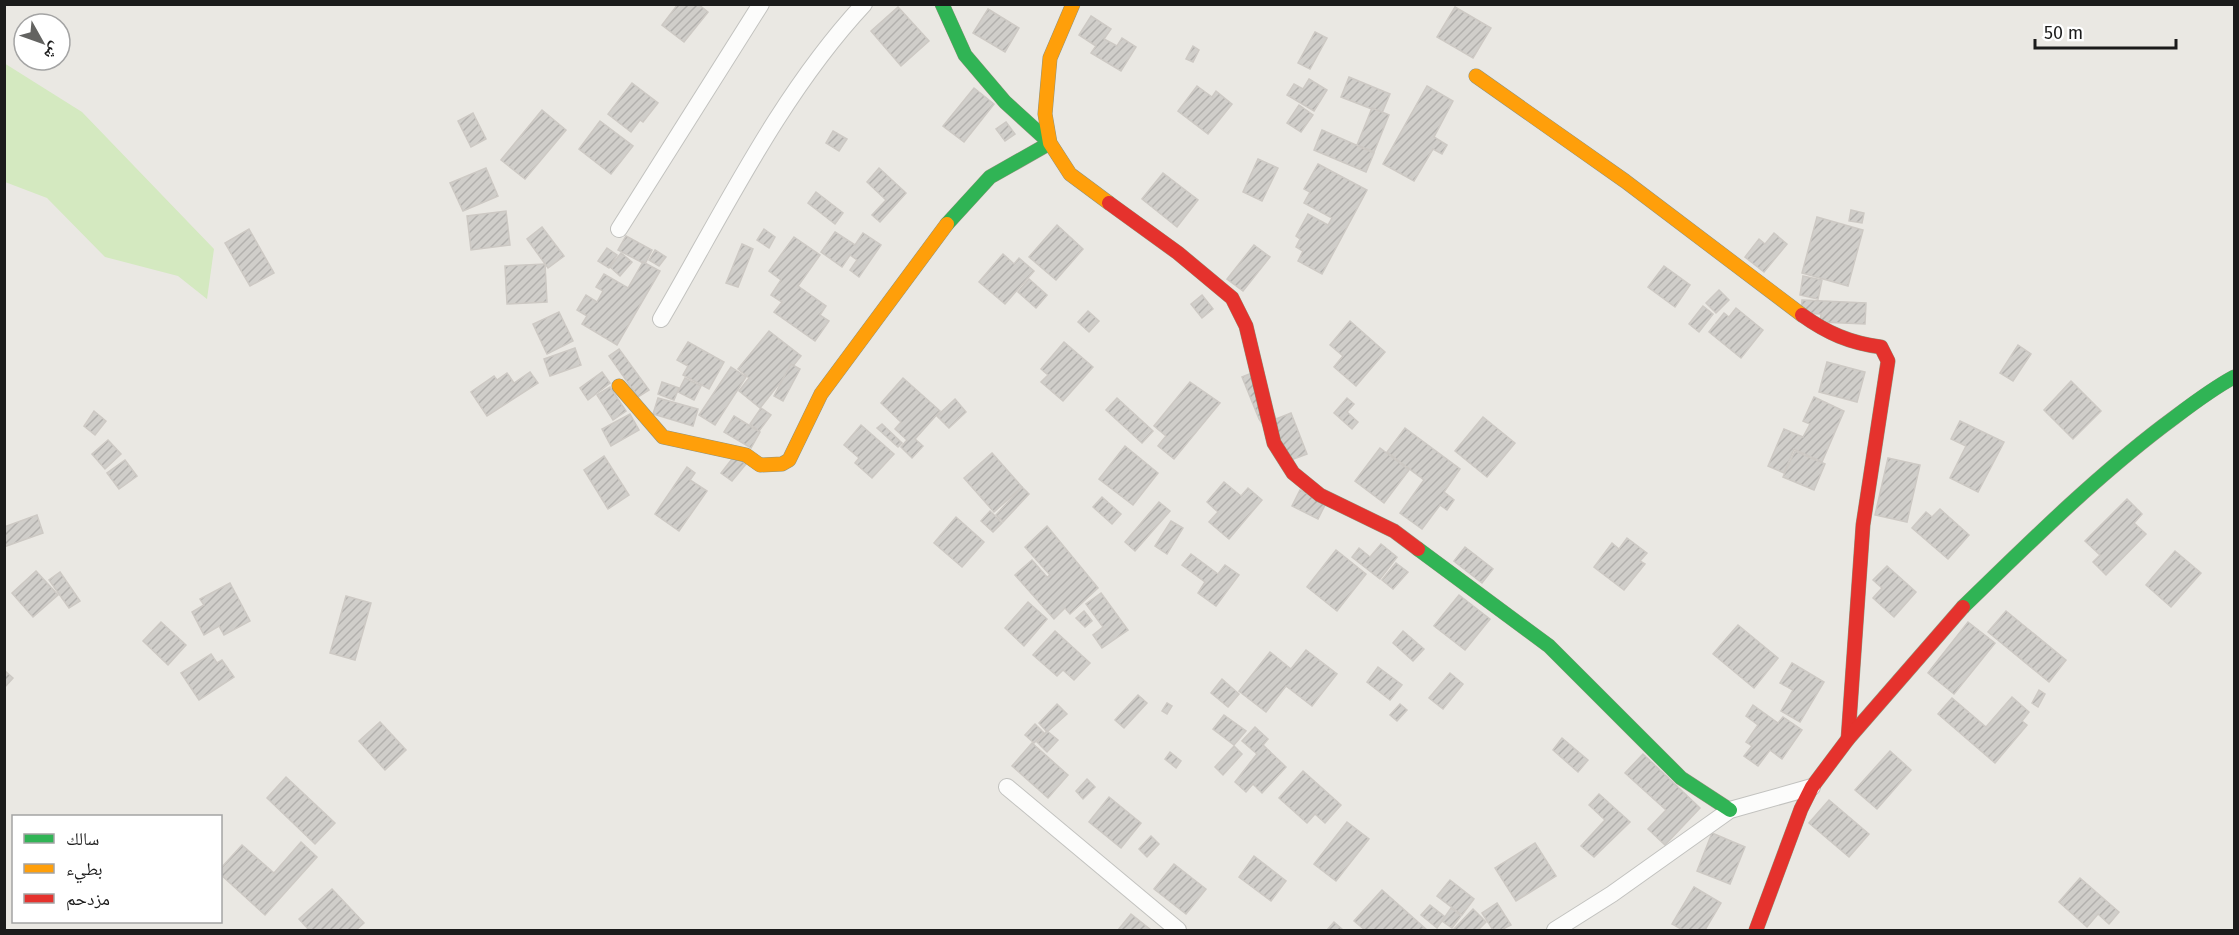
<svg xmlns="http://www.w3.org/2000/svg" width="2239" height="935" viewBox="0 0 2239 935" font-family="'Fira Sans','Noto Naskh Arabic',sans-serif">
	<defs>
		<pattern id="building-hatch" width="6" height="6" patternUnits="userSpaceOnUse" patternTransform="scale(1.5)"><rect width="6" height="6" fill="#d0ceca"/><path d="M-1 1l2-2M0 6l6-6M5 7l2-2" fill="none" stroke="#b2b0ad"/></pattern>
	</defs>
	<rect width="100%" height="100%" fill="#eae8e3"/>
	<path fill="#d4e9c0" d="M4 63 82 112 214 249 207 299 178 276 105 257 47 198 5 182Z"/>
	<g fill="url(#building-hatch)" stroke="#cdc9c4" stroke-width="1.5">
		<path d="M678 4H698L708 12 684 42 662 25Z"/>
		<path d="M898 7 929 41 901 66 871 31Z"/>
		<path d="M1455 7 1491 28 1473 58 1437 37Z"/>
		<path d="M988 9 1019 28 1005 52 973 33Z"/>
		<path d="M1091 16 1111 29 1104 39 1117 46 1122 38 1136 47 1121 71 1091 53 1096 46 1079 35Z"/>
		<path d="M1315 32 1327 38 1310 69 1298 63Z"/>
		<path d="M1193 46 1199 50 1193 62 1186 59Z"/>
		<path d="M1349 77 1390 94 1382 113 1341 97Z"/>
		<path d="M1309 79 1327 90 1314 111 1287 95 1294 84 1303 89Z"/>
		<path d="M632 83 658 103 643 122 640 120 631 132 608 114Z"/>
		<path d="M1197 86 1212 97 1216 91 1232 104 1208 134 1178 111Z"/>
		<path d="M1427 86 1453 101 1434 137 1447 145 1442 154 1433 149 1414 181 1383 164Z"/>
		<path d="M974 88 994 104 964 142 943 126Z"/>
		<path d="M1299 105 1313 115 1301 132 1287 123Z"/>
		<path d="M1372 108 1389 115 1374 152 1357 145Z"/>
		<path d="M542 110 566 130 525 179 501 160Z"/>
		<path d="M473 113 486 139 471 147 458 121Z"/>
		<path d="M600 121 633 146 611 174 579 149Z"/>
		<path d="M1006 122 1015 134 1005 141 996 129Z"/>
		<path d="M1322 130 1374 153 1366 172 1314 150Z"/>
		<path d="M833 131 847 139 839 151 826 143Z"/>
		<path d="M1258 159 1278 168 1262 201 1243 192Z"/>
		<path d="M1318 164 1367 190 1322 274 1298 261 1303 251 1296 247 1300 239 1296 236 1308 214 1328 225 1332 218 1304 203 1310 192 1304 189Z"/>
		<path d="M486 168 498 196 463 211 450 183Z"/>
		<path d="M879 168 906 193 880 222 872 215 886 200 867 182Z"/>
		<path d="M1163 173 1198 200 1177 227 1142 199Z"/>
		<path d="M816 192 843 213 835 224 808 203Z"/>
		<path d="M1851 210 1864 213 1862 223 1849 221Z"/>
		<path d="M506 211 510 245 471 250 467 216Z"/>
		<path d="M1817 217 1863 230 1848 286 1802 273Z"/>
		<path d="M1057 225 1083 249 1056 280 1029 257Z"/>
		<path d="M542 227 564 256 548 268 527 239Z"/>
		<path d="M249 229 274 273 250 286 225 243Z"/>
		<path d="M764 229 775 237 769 248 757 240Z"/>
		<path d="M835 232 855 245 863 233 881 245 859 277 850 270 857 260 850 255 842 267 821 252Z"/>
		<path d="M1774 233 1787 244 1764 272 1745 257 1759 239 1765 244Z"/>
		<path d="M626 236 652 250 645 264 618 250Z"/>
		<path d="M794 237 820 255 798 286 826 306 820 315 829 321 815 341 774 312 782 302 771 295 781 280 769 271Z"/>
		<path d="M742 244 753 249 738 287 726 283Z"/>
		<path d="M1254 245 1270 257 1243 291 1227 279Z"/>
		<path d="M607 248 617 255 609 268 598 261Z"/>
		<path d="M655 250 666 257 659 266 649 260Z"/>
		<path d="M621 253 632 262 620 276 610 267Z"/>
		<path d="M1003 254 1014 264 1019 258 1034 271 1005 304 979 282Z"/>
		<path d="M643 262 660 271 617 345 582 324 587 316 577 310 586 295 597 302 603 291 596 287 604 274 628 288Z"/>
		<path d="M545 264 547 302 507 304 505 266Z"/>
		<path d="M1664 266 1690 285 1675 307 1648 287Z"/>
		<path d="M1803 276 1822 280 1818 299 1800 295Z"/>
		<path d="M1029 279 1047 295 1036 308 1018 292Z"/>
		<path d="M1719 290 1729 300 1716 313 1706 303Z"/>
		<path d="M1202 295 1213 309 1202 318 1191 304Z"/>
		<path d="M1802 300 1866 303 1865 324 1820 322 1821 314 1801 313Z"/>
		<path d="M1703 306 1713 314 1699 332 1689 324Z"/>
		<path d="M1736 308 1763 330 1741 358 1709 332 1724 313 1729 317Z"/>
		<path d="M1088 311 1099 321 1089 332 1078 322Z"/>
		<path d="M559 312 573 341 547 354 533 324Z"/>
		<path d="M1350 321 1385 352 1356 386 1334 367 1343 356 1330 345Z"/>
		<path d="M769 331 801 356 760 408 739 391 749 378 738 369Z"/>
		<path d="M688 342 724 362 709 389 683 375 688 366 677 360Z"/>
		<path d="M1064 342 1093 367 1063 401 1041 382 1048 375 1041 369Z"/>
		<path d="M2018 345 2031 354 2013 381 2000 373Z"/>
		<path d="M575 348 581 365 550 376 544 359Z"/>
		<path d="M619 349 649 390 638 397 609 356Z"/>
		<path d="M1827 362 1865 372 1857 402 1819 392Z"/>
		<path d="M791 364 800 369 783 401 774 396Z"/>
		<path d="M731 367 746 377 715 425 699 415Z"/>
		<path d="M1257 371 1276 419 1291 413 1307 454 1288 461 1259 419 1242 377Z"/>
		<path d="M530 372 538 383 487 416 471 392 494 376 497 380 507 373 514 383Z"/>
		<path d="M602 372 610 383 588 400 580 388Z"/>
		<path d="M685 378 701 386 694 400 678 392Z"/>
		<path d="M903 378 940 411 915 439 923 446 912 458 901 447 907 440 895 429 901 422 881 403Z"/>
		<path d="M2071 381 2101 411 2073 439 2044 410Z"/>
		<path d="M662 382 679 388 674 400 658 394Z"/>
		<path d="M1190 382 1220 403 1174 459 1158 446 1166 436 1154 426Z"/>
		<path d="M610 387 626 411 613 420 597 395Z"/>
		<path d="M1814 397 1844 411 1822 462 1794 449 1784 473 1768 466 1784 429 1803 437 1810 424 1803 421Z"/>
		<path d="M658 398 698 409 693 426 653 414Z"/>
		<path d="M1117 398 1153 431 1142 443 1106 410Z"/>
		<path d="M1347 398 1354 404 1347 412 1358 422 1352 429 1334 413Z"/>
		<path d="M955 399 966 412 949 428 937 416Z"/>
		<path d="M761 408 771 415 759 431 750 424Z"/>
		<path d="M94 411 106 421 95 435 84 426Z"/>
		<path d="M630 414 639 430 611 446 602 429Z"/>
		<path d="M734 416 760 432 751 448 724 432Z"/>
		<path d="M1483 417 1515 443 1487 477 1455 451Z"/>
		<path d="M1960 421 2004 442 1978 492 1950 478 1966 446 1951 439Z"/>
		<path d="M882 424 902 443 898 447 877 428Z"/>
		<path d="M861 425 894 454 872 478 855 463 859 458 844 445Z"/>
		<path d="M1405 428 1460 469 1444 492 1454 500 1447 510 1440 505 1422 529 1400 513 1424 480 1387 452Z"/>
		<path d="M108 440 121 454 105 469 92 454Z"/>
		<path d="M1125 446 1158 473 1133 505 1099 479Z"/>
		<path d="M1380 448 1409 470 1384 503 1355 481Z"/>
		<path d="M1795 451 1825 464 1814 490 1783 477Z"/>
		<path d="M992 453 1022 487 994 512 964 478Z"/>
		<path d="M735 455 746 464 732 481 721 473Z"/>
		<path d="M604 456 629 495 608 509 584 470Z"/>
		<path d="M1888 458 1920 465 1907 522 1875 515Z"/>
		<path d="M125 460 137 476 119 489 107 473Z"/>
		<path d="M687 467 695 473 690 480 707 491 679 531 655 514Z"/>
		<path d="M1224 482 1241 496 1248 488 1262 500 1229 539 1209 522 1218 512 1207 502Z"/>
		<path d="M1022 487 1029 494 1003 522 996 515Z"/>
		<path d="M1300 490 1326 503 1318 519 1292 506Z"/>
		<path d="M1102 497 1121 514 1112 524 1093 507Z"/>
		<path d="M2127 499 2142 514 2134 523 2146 534 2106 575 2093 562 2100 555 2085 541Z"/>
		<path d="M1159 502 1170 511 1135 551 1125 542Z"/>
		<path d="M1940 509 1969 535 1948 559 1912 528 1926 512 1932 517Z"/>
		<path d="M990 511 1002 523 993 532 981 521Z"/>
		<path d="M37 515 43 533 4 547V527Z"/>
		<path d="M956 517 984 542 962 567 934 543Z"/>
		<path d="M1171 521 1183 528 1167 554 1155 546Z"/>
		<path d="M1047 526 1098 588 1070 614 1065 608 1054 619 1015 575 1032 560 1047 577 1050 575 1025 547Z"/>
		<path d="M1627 538 1647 553 1640 561 1645 564 1624 590 1594 567 1612 543 1619 549Z"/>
		<path d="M1381 544 1397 557 1380 579 1352 557 1359 548 1370 557Z"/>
		<path d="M1465 547 1493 569 1482 583 1454 561Z"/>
		<path d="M1336 550 1366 574 1337 611 1307 587Z"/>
		<path d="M2175 551 2201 573 2171 607 2146 585Z"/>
		<path d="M1191 554 1218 574 1225 565 1239 575 1216 606 1198 593 1205 582 1182 565Z"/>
		<path d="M1396 563 1408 572 1393 589 1382 580Z"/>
		<path d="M1887 566 1916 592 1894 617 1873 598 1882 588 1873 580Z"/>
		<path d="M36 571 58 595 33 617 12 593Z"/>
		<path d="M60 572 80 601 69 608 49 580Z"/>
		<path d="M230 583 250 621 224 635 219 626 204 635 192 612 204 605 200 599Z"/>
		<path d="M1101 593 1128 630 1102 648 1093 635 1103 627 1086 604Z"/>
		<path d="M1459 595 1490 619 1465 650 1434 626Z"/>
		<path d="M346 596 371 603 355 660 330 653Z"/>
		<path d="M1028 602 1047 619 1024 646 1005 628Z"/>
		<path d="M1084 611 1092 621 1085 627 1076 618Z"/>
		<path d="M2006 611 2066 660 2049 682 1988 632Z"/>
		<path d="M161 622 186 645 168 665 143 641Z"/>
		<path d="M1968 622 1995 643 1954 694 1928 673Z"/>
		<path d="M1738 625 1778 658 1754 688 1713 654Z"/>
		<path d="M1055 631 1090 663 1074 680 1063 670 1057 676 1033 655Z"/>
		<path d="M1403 631 1424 649 1413 661 1393 643Z"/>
		<path d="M1306 650 1337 674 1312 706 1286 686 1266 712 1239 691 1270 652 1291 669Z"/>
		<path d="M211 654 217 663 222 660 234 677 199 700 181 673Z"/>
		<path d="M1792 663 1824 682 1800 722 1781 711 1793 690 1780 683Z"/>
		<path d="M1378 667 1402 685 1390 700 1367 682Z"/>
		<path d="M4 670 13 678 4 688Z"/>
		<path d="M1450 673 1463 684 1443 709 1429 698Z"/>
		<path d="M1222 679 1239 694 1228 707 1211 693Z"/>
		<path d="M2039 690 2045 694 2038 707 2032 703Z"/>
		<path d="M1138 695 1147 703 1124 728 1115 720Z"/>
		<path d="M2012 697 2029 712 2022 721 2027 725 1995 763 1938 714 1952 698 1986 727Z"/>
		<path d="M1167 703 1172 706 1167 714 1162 711Z"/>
		<path d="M1057 704 1067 714 1047 732 1039 723Z"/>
		<path d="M1400 704 1407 710 1397 721 1390 715Z"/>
		<path d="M1753 705 1778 723 1783 717 1802 730 1782 759 1770 750 1758 766 1744 756 1752 746 1746 742 1758 725 1746 716Z"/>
		<path d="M1224 715 1246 731 1234 745 1213 729Z"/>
		<path d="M380 722 406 750 385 770 359 741Z"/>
		<path d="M1035 724 1044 733 1034 743 1025 735Z"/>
		<path d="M1255 727 1268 739 1263 745 1286 767 1262 793 1253 784 1246 792 1235 782 1257 754 1242 741Z"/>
		<path d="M1047 731 1058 740 1047 752 1037 742Z"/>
		<path d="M1562 738 1588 760 1578 772 1553 750Z"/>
		<path d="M1032 743 1068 775 1048 798 1012 766Z"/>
		<path d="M1234 746 1242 754 1223 775 1215 767Z"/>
		<path d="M1890 751 1911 770 1877 809 1855 790Z"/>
		<path d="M1170 752 1181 761 1176 768 1165 759Z"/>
		<path d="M1643 754 1700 808 1665 845 1648 829 1666 810 1625 773Z"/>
		<path d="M1303 771 1341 805 1325 823 1315 814 1307 823 1279 798Z"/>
		<path d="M286 777 335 823 315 844 267 798Z"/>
		<path d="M1087 779 1095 787 1083 799 1076 791Z"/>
		<path d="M1599 794 1630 822 1594 857 1581 846 1605 820 1589 805Z"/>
		<path d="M1109 797 1141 823 1121 848 1089 822Z"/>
		<path d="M1829 800 1869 834 1849 857 1809 823Z"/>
		<path d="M1347 822 1369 839 1336 881 1314 864Z"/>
		<path d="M1712 833 1745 847 1730 884 1697 871Z"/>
		<path d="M1151 836 1159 844 1147 857 1139 849Z"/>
		<path d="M301 842 317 857 265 915 220 874V869L242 845 274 873Z"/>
		<path d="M1535 843 1556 876 1516 901 1495 868Z"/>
		<path d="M1254 856 1286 881 1271 901 1239 877Z"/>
		<path d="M1174 864 1206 889 1186 914 1154 889Z"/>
		<path d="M2080 878 2119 912 2109 924 2098 914 2087 927 2059 902Z"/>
		<path d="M1450 880 1474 899 1462 915 1437 896Z"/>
		<path d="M1694 887 1721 903 1705 930H1683L1672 924Z"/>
		<path d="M332 889 364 923 356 930H309L299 919Z"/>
		<path d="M1382 890 1427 930H1365L1354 921Z"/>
		<path d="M1497 903 1511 925 1501 930H1493L1482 913Z"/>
		<path d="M1430 905 1445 917 1437 928 1421 915Z"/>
		<path d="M1451 908 1461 916 1452 928 1442 921Z"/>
		<path d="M1473 909 1486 922 1478 930H1453Z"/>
		<path d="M1131 914 1151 930H1118Z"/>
		<path d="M1334 922 1343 930H1327Z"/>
	</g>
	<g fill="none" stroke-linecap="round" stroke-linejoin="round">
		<g stroke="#c2c2bf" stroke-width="18">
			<g id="street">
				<path d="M619 229 761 4"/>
				<path d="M661 319C723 213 780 94 864 4"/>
				<path d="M1007 787 1178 930"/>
				<path d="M1555 930 1612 894 1730 810 1812 787"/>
			</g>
		</g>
		<g stroke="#90937c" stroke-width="15">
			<g id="fast">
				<path d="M942 4 965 55 1005 102 1050 143 990 177 947 224"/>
				<path d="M1418 549 1549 646 1681 778 1730 810"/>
				<path d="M1963 607C2027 545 2091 481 2163 426 2186 409 2208 391 2234 377"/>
			</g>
		</g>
		<g stroke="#90937c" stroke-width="15">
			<g id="slow">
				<path d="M1073 4 1050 58 1045 114 1050 143 1070 174 1109 203"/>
				<path d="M1476 76 1625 181 1802 315"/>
				<path d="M619 386 663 437 746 455 760 465 782 464 789 460 821 394 947 224"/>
			</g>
		</g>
		<g stroke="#90937c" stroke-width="15">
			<g id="jam">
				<path d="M1109 203 1178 253 1232 298 1246 326 1274 443 1293 473 1320 495 1394 531 1418 549"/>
				<path d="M1802 315C1827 333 1850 343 1881 347L1888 361 1863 525 1848 739"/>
				<path d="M1756 930 1801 809 1812 787 1848 739 1963 607"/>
			</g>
		</g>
		<use href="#street" stroke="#fcfcfb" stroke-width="16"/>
		<use href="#fast" stroke="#30b455" stroke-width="14"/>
		<use href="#slow" stroke="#ff9f0a" stroke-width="14"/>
		<use href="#jam" stroke="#e5322d" stroke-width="14"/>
	</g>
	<rect width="2239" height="935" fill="none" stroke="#1b1b1b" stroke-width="12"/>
	<rect x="12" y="815" width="210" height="108" fill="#ffffff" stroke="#a4a4a4" stroke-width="1.5"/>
	<rect x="24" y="834" width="30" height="9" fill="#30b455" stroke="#a4a4a4" stroke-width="1.5"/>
	<text x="66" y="845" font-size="18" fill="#1b1b1b">سالك</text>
	<rect x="24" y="864" width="30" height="9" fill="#ff9f0a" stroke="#a4a4a4" stroke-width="1.5"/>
	<text x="66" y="875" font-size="18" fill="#1b1b1b">بطيء</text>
	<rect x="24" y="894" width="30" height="9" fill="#e5322d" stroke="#a4a4a4" stroke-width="1.5"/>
	<text x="66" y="905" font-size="18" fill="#1b1b1b">مزدحم</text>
	<g transform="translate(42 42) rotate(130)"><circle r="28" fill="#ffffff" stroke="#a4a4a4" stroke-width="1.5"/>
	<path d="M0-4.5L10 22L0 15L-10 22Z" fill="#636361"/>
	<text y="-9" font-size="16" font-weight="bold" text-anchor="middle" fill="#1b1b1b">ش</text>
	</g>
	<path d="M2035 39v9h141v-9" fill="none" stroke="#1b1b1b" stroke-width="3"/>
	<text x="2044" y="39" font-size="18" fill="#1b1b1b" stroke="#ffffff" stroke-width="4.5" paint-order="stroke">50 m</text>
</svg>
